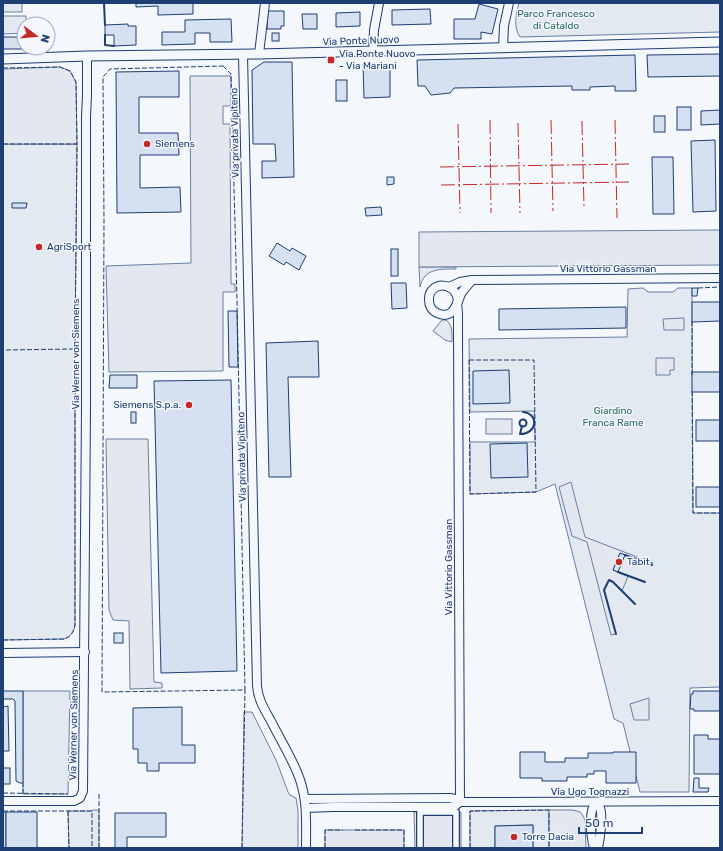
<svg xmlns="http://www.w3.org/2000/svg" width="723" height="851" viewBox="0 0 723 851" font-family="Rubik,sans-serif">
	<rect width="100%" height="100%" fill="#f4f7fb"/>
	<g fill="#e3e9f0" stroke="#687fa3">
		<rect x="3" y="3" width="19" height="9"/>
		<path d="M519 3H720V32L520 37C513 27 516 14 519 3Z"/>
		<path d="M3 16H26V24H24V33L3 34Z"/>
		<path d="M3 144H77L75 349V625C74 631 71 637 64 639L3 640Z"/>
		<path d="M419 267H456V269C440 269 424 268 420 287Z"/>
		<path d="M643 288 648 292H673L678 288H692L693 513H720V687L690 688 689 792H640L623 723 614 719 555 484 536 492 470 494V442H535L534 411 470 412 469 339 627 337 628 289Z"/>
		<path d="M442 320H446C453 325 452 334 452 342L445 340 433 331Z"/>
		<path d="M23 691H70L68 794H23Z"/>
		<path d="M244 712H252L277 762 288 792 290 795 296 798 298 811V848H242Z"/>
		<path d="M93 810H99V848H69L68 811H92Z"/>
		<path d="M549 810V848H533V825L495 826V848H470V811Z"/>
	</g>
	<g fill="#e3e8f0" stroke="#687fa3">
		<path d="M60 67 70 71 76 82 77 144H3V69Z"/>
		<path d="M190 76H231V106H223V124H230L231 284H235V292H223V371L109 372 106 266 191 263Z"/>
		<path d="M720 230V265L419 267V232Z"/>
		<path d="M684 318V330H664L663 319Z"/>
		<path d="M656 358H674V370H670V375H656Z"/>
		<rect x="486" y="419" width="26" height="15"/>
		<path d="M106 439H148L154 682 162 683V688L130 689 129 621 113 620 109 610Z"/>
		<path d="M571 482 585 537 653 563 652 565 620 553 613 570 628 576 622 591 613 582 609 580 604 590 616 634 611 635 587 542 572 536 559 487Z"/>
		<path d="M649 698V720H634L630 704Z"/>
		<path d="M549 810H573L580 812 582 814 585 820 586 848H549Z"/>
		<path d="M414 812H461V848H415Z"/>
		<rect x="325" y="830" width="79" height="18"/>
	</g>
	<g fill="#d5e0f0" stroke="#1d3f73">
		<path d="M136 3H193V14L158 15V6L136 7Z"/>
		<path d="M479 4 498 9 492 34 481 32V39H454V19H475Z"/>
		<path d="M430 9 431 24 392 25V10Z"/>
		<path d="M268 11H284V26H281V29H267Z"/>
		<path d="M360 12V26L336 27V13Z"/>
		<path d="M302 14H317V29H303Z"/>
		<path d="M231 19 232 42H210V33H195V44L162 45V32H185V20Z"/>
		<path d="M128 24V26H136V45L114 46V35H105V25Z"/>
		<rect x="272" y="33" width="7" height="8"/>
		<path d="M3 37H24V48L25 49H3Z"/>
		<path d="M720 54V76L648 77 647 55Z"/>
		<path d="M635 55 636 91H615V86L590 87V90H572V86L454 88 450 93 431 95 425 86H418L417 60Z"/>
		<path d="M264 62H292L294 177 262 178V161H276L275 144H253L252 70Z"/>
		<path d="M363 64H390V97L364 98Z"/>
		<path d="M179 71V97H139V133H178L179 155H140V188L180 187 181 212 117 213 116 72Z"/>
		<rect x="336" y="80" width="11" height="21"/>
		<rect x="677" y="107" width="14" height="23"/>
		<path d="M720 110V124L701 125V111Z"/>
		<rect x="654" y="116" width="11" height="16"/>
		<path d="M715 140 716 211 693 212 691 141Z"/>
		<path d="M652 157H673L674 214H653Z"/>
		<path d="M387 177H394V184L387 185Z"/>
		<path d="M12 203H27L26 208H12Z"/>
		<path d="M381 207 382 215 366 216 365 208Z"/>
		<path d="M277 243 290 251 292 248 306 256 299 270 286 262 284 265 269 256Z"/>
		<rect x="391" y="249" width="7" height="27"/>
		<path d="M391 283H406L407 308 392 309Z"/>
		<path d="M692 288H698L697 296H692Z"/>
		<path d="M692 302H720V321L692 322Z"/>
		<path d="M626 307V328L499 330V309Z"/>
		<path d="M228 311H237L238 367H229Z"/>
		<path d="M318 341 319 377H288L291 477H269L266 343Z"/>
		<path d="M509 370 510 403 473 404V371Z"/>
		<rect x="692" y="372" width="28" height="20"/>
		<path d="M110 375H137V388H109Z"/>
		<path d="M231 380 237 671 161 673 154 381Z"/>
		<rect x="131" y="412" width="5" height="11"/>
		<rect x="696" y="420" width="24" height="21"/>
		<path d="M527 443 528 477 491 478 490 444Z"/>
		<rect x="696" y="487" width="24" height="20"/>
		<path d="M620 553 625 555 618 572 613 570Z"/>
		<rect x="114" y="633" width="9" height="10"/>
		<path d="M3 691H23V783H20L16 781 15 701 13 699H3Z"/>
		<path d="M693 691H720V711H694V709H690L691 694H693Z"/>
		<path d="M8 706 9 751H3V707Z"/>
		<path d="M182 707V745H195V763H159V771H147V763H138V749H133V708Z"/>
		<path d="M694 735H708V739H720V774H694Z"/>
		<path d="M520 752H545V762H565V758H588V753H613V752H636V783H606V771H594V774H587V777H567V781H542V778H520Z"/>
		<rect x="3" y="768" width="7" height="16"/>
		<path d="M694 778H699V788H709L708 792H693Z"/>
		<rect x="3" y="812" width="3" height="36"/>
		<rect x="6" y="812" width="31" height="36"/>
		<path d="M115 813H166V837H127V848H115Z"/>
		<path d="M533 825V848H495V826Z"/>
	</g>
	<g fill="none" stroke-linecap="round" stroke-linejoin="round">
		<g stroke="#1d3f73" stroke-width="8">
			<path id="pedestrian" d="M420 848V812H456V848"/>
		</g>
		<g stroke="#1d3f73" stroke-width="10">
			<g id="minor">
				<path d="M503 48 504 26 509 3"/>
				<path d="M373 52 374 30 379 3"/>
				<path d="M259 54 265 3"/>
				<path d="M243 55 257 686C258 700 265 710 272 723 280 739 290 755 297 772 308 797 306 821 306 848"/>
				<path d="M449 287 460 282 472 280 720 278"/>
				<path d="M458 302C457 280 428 281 429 300 429 306 432 311 437 313 454 321 457 302 462 292 465 288 469 284 472 280"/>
				<path d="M457 303 458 313V331L460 802"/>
				<path d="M3 653 85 652"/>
				<path d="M305 799 450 798 455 799 460 802H481L720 801"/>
				<path d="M3 801H74L80 798 83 791 86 408V117L87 95V56"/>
				<path d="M596 802C598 804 599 805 600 808 603 816 600 839 598 848"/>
				<path d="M306 808 332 807H450L455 806 460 802"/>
				<path d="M594 848C591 837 588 810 596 802"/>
			</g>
		</g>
		<g stroke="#1d3f73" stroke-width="11">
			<path id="tertiary" d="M3 59 87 56 259 54 720 42"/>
		</g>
		<use href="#pedestrian" stroke="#f4f7fb" stroke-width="5.5"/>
		<use href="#minor" stroke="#f4f7fb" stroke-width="8"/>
		<use href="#tertiary" stroke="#f4f7fb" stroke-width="9"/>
		<g stroke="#1d3f73" stroke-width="1" stroke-dasharray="5 2" stroke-linecap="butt">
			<path d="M223 66 231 74 237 300 245 690 102 692 104 222 103 77 110 69Z"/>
			<path d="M3 68 60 67 70 71 76 82 77 144"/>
			<path d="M3 144H77L75 349 3 350"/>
			<path d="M698 288 720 287"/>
			<path d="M692 321V375"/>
			<path d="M469 360H534L536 492 470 494Z"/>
			<path d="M692 391 693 513H720"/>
			<path d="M3 640 64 639C71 637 74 631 75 625V349"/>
			<path d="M3 793 68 794"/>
			<path d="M23 794V783"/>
			<path d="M3 811H92V848"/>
			<path d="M68 811 69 848"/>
			<path d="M355 830H404V848"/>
			<path d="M99 848V794"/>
			<path d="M242 848 245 690"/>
			<path d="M325 848V830H343"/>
			<path d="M470 848V811L549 810V848"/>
		</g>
		<g stroke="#1d3f73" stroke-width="2">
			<path d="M104 3 105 25"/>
			<path d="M105 35V45L114 46"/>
			<circle cx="523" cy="423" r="3.5"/>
			<path d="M522 426 520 434C537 434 540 414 523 412"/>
			<path d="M625 555 652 565"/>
			<path d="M618 572 645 582"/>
			<path d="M616 634 604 590 609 580 613 582 635 604"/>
		</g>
		<g stroke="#c62828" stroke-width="1" stroke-dasharray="14 3 2 3" stroke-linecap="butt">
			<path d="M490 120 491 213"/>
			<path d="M551 120 553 211"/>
			<path d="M615 120 617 218"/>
			<path d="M582 121 584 208"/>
			<path d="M518 123 520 213"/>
			<path d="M458 124 460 213"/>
			<path d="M440 167 629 164"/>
			<path d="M441 185 629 182"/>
		</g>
	</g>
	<g fill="#c62828" stroke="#f4f7fb" stroke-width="1.5">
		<rect x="327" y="56" width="8" height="8" rx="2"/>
		<circle cx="147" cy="144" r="4"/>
		<circle cx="39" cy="247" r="4"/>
		<circle cx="189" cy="405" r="4"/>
		<circle cx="619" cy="562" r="4"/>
		<circle cx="514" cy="837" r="4"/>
	</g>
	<g text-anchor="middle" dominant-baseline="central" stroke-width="3" stroke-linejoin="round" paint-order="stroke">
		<g font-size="10" fill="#2c6c60" stroke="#f4f7fb">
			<text x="556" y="14">Parco Francesco<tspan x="556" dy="12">di Cataldo</tspan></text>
			<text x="613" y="411">Giardino<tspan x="613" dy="12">Franca Rame</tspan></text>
		</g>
		<g font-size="10" fill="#1d3f73" stroke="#f4f7fb">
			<text transform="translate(361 41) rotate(-2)">Via Ponte Nuovo</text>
			<text transform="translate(235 133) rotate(-91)">Via privata Vipiteno</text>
			<text x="608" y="269">Via Vittorio Gassman</text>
			<text transform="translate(76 354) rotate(-90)">Via Werner von Siemens</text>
			<text transform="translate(242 457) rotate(-91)">Via privata Vipiteno</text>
			<text transform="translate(449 567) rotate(-90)">Via Vittorio Gassman</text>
			<text transform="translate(74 725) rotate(-89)">Via Werner von Siemens</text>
			<text x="590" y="792">Via Ugo Tognazzi</text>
		</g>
		<g font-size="10" fill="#1d3f73" stroke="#f4f7fb" text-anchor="start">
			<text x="339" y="54">Via Ponte Nuovo<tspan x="339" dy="12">- Via Mariani</tspan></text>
			<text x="155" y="144">Siemens</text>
			<text x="47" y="247">AgriSport</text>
			<text x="181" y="405" text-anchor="end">Siemens S.p.a.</text>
			<text x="627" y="562">Tabit</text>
			<text x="522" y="837">Torre Dacia</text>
		</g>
	</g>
	<rect width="723" height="851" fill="none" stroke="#1d3f73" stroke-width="8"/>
	<g transform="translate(36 36) rotate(106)"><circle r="19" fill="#f4f7fb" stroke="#9eadc5"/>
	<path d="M0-3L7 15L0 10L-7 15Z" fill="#c62828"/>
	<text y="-6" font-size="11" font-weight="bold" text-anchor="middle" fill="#1d3f73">N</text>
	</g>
	<path d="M579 827v6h63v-6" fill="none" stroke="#1d3f73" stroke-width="2"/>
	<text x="585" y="827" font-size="12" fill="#1d3f73" stroke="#f4f7fb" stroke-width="3" paint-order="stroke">50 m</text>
</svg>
